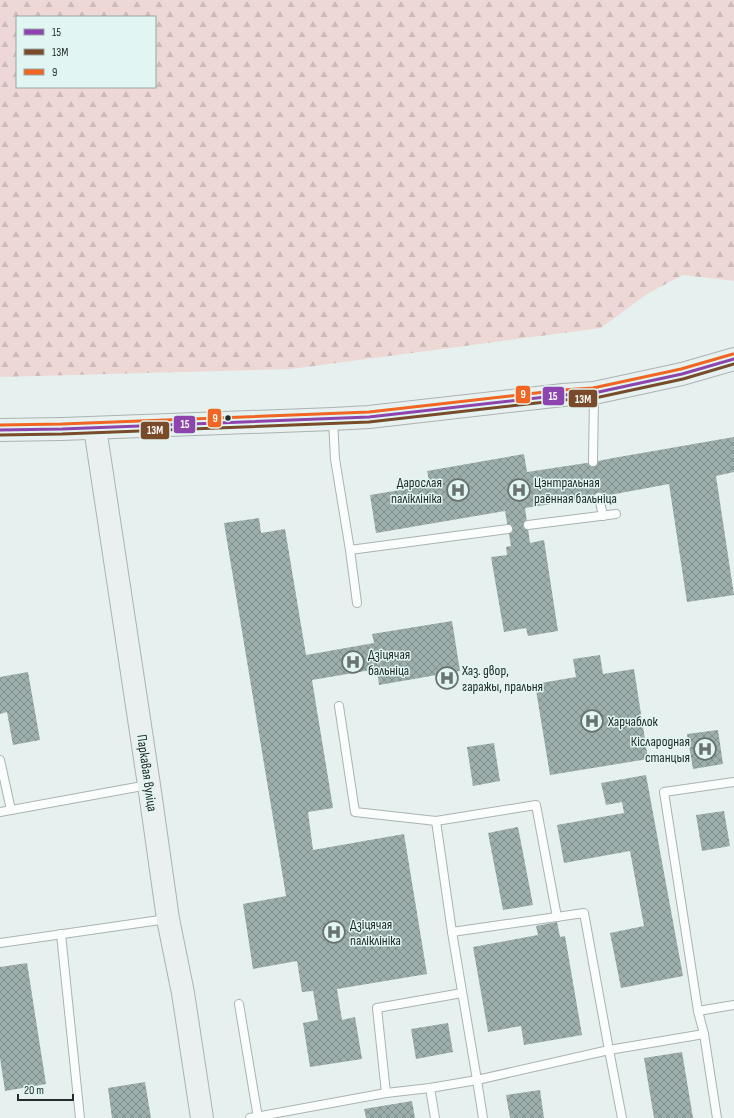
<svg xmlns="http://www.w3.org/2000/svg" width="734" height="1118" viewBox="0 0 734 1118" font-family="'Sofia Sans Condensed',sans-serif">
	<defs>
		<pattern id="forest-firs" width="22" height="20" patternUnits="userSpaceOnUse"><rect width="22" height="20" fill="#eed8d6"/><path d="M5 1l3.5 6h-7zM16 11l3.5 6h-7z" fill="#ccbab8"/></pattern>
		<pattern id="building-cross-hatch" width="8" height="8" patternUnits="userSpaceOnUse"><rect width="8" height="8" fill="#9dafac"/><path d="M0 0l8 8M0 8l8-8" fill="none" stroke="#808f8c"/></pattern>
	</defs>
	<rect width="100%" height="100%" fill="#e6f1ef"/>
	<path fill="url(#forest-firs)" fill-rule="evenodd" d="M0 0H734V281L683 275 647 294 601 328 291 369 0 377ZM17 17H155V87H17Z"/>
	<g fill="url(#building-cross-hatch)">
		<path d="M734 437V472L716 476 734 595 687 602 669 484 599 497 525 508 530 543 544 540 558 631 528 636 526 628 504 632 491 557 507 555 506 547 511 546 505 511 376 533 370 495 430 485 427 471 524 454 527 472 593 462 613 458Z"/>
		<path d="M259 518 261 533 285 529 306 655 374 643 372 634 452 621 460 671 379 685 377 669 312 680 333 808 308 812 313 850 404 834 427 974 337 989 342 1020 355 1017 362 1059 310 1067 303 1023 318 1020 313 991 302 992 297 961 253 969 243 904 286 896 224 523Z"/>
		<path d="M600 655 603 674 634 669 648 759 550 775 535 684 576 677 573 659Z"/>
		<path d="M28 672 40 740 13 745 7 712 0 714V677Z"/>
		<path d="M718 730 723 764 693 769 687 734Z"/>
		<path d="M494 743 500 781 473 786 467 747Z"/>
		<path d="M646 775 683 976 621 988 610 933 644 926 630 851 564 863 557 825 624 813 622 802 606 805 601 783Z"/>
		<path d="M724 811 730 846 702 851 696 815Z"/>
		<path d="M518 827 533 905 503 910 488 833Z"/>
		<path d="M557 922 560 937 565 936 582 1035 524 1045 521 1026 488 1032 473 947 538 935 536 926Z"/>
		<path d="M27 963 46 1084 5 1091 0 1058V967Z"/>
		<path d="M448 1023 453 1052 416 1059 411 1029Z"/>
		<path d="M682 1052 693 1118H654L644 1058Z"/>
		<path d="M145 1082 151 1118H112L108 1088Z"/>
		<path d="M540 1090 544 1118H510L506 1095Z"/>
		<path d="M412 1101 415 1118H366L364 1109Z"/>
	</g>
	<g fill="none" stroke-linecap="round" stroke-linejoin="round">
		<g stroke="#aab3b1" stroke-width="10">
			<g id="lane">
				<path d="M333 420 335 459 350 550 508 529"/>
				<path d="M593 462 594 394"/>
				<path d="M599 497 603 516"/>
				<path d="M528 525 616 514"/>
				<path d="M350 550 357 603"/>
				<path d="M339 706 355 812 436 821"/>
				<path d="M0 760 11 810"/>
				<path d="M0 812 148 785"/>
				<path d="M584 913 609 1050 477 1080 452 932Z"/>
				<path d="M452 932 436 821 536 805 557 917"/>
				<path d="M61 934 80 1118"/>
				<path d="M0 943 167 919"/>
				<path d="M239 1004 258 1118"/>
				<path d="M698 1011 734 1005"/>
				<path d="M430 1088 477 1080 483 1118"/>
				<path d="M386 1093 377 1008 462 993"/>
				<path d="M250 1118 386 1093 430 1088 435 1118"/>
				<path d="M622 1118 609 1050 704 1034"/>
				<path d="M717 1118 704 1034 698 1011 664 792 734 782"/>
			</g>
		</g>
		<g stroke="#aab3b1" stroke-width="24">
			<g id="secondary">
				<path d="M95 428 149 785 168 919 183 993 202 1118"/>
				<path d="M0 430 62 429 333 419 369 417 563 395 594 393 682 374 734 359"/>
			</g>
		</g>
		<use href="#lane" stroke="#fbfdfd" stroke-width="8"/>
		<use href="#secondary" stroke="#e9f0ef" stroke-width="22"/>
		<g stroke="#e1f6f2" stroke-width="6">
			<path id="bus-1" d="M0 430 62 429 369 417 563 395 594 393 682 374 734 359"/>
		</g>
		<g stroke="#e1f6f2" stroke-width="6">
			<path id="bus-2" d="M0 435 62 434 369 422 563 400 595 398 683 379 734 364"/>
		</g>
		<g stroke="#e1f6f2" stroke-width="6">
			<path id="bus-3" d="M0 425 62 424 369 412 562 390 593 388 681 369 733 354"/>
		</g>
		<use href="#bus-1" stroke="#8e44ad" stroke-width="3"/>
		<use href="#bus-2" stroke="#7a4b2a" stroke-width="3"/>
		<use href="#bus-3" stroke="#f26522" stroke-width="3"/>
	</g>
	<defs>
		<g id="hospital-ring" transform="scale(1.15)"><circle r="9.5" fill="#e1f6f2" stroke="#697270" stroke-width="1.5"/><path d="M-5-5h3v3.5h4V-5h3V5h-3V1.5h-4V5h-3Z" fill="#697270"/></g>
	</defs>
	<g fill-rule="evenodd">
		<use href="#hospital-ring" x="458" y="490"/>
		<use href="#hospital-ring" x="519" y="490"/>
		<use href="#hospital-ring" x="353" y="662"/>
		<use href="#hospital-ring" x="447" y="678"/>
		<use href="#hospital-ring" x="592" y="721"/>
		<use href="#hospital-ring" x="705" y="749"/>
		<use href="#hospital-ring" x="334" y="932"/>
	</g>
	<circle fill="#252d2c" stroke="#e1f6f2" stroke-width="1.5" cx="228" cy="418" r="3.5"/>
	<g text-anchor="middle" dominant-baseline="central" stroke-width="3" stroke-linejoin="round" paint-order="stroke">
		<g font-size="14" fill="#252d2c" stroke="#e1f6f2" text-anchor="start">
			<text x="442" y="482" text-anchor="end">Дарослая<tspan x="442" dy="16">паліклініка</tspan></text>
			<text x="534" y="482">Цэнтральная<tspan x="534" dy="16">раённая бальніца</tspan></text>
			<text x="368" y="654">Дзіцячая<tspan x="368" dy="16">бальніца</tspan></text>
			<text x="462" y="670">Хаз. двор,<tspan x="462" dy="16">гаражы, пральня</tspan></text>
			<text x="608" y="721">Харчаблок</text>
			<text x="690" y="741" text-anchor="end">Кіслародная<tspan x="690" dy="16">станцыя</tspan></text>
			<text x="350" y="924">Дзіцячая<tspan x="350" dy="16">паліклініка</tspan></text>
		</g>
		<g font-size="14" fill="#252d2c" stroke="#e1f6f2">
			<text transform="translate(147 773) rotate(82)">Паркавая вуліца</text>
		</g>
	</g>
	<g stroke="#e1f6f2" stroke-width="1.5">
		<rect x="515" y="385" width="16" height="19" rx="4" fill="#f26522"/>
		<rect x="542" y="386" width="23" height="20" rx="4" fill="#8e44ad"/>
		<rect x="568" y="389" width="30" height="19" rx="4" fill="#7a4b2a"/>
		<rect x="207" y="408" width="15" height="20" rx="4" fill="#f26522"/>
		<rect x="173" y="415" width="23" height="19" rx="4" fill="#8e44ad"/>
		<rect x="140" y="421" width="30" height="19" rx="4" fill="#7a4b2a"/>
	</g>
	<g font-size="11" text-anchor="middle" font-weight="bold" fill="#fff">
		<text x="523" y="398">9</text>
		<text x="553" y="400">15</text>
		<text x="583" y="403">13М</text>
		<text x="215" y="422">9</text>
		<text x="185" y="428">15</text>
		<text x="155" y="434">13М</text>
	</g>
	<rect x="16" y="16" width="140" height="72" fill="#e1f6f2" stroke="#96a6a3"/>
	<rect x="24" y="29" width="20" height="6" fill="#8e44ad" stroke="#96a6a3"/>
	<text x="52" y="36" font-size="12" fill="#252d2c">15</text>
	<rect x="24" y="49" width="20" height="6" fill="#7a4b2a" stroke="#96a6a3"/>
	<text x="52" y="56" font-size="12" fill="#252d2c">13М</text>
	<rect x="24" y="69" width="20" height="6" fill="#f26522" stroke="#96a6a3"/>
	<text x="52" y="76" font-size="12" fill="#252d2c">9</text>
	<path d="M18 1094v6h55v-6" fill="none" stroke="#252d2c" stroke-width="2"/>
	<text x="24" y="1094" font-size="12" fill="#252d2c" stroke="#e1f6f2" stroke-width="3" paint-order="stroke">20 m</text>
</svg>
